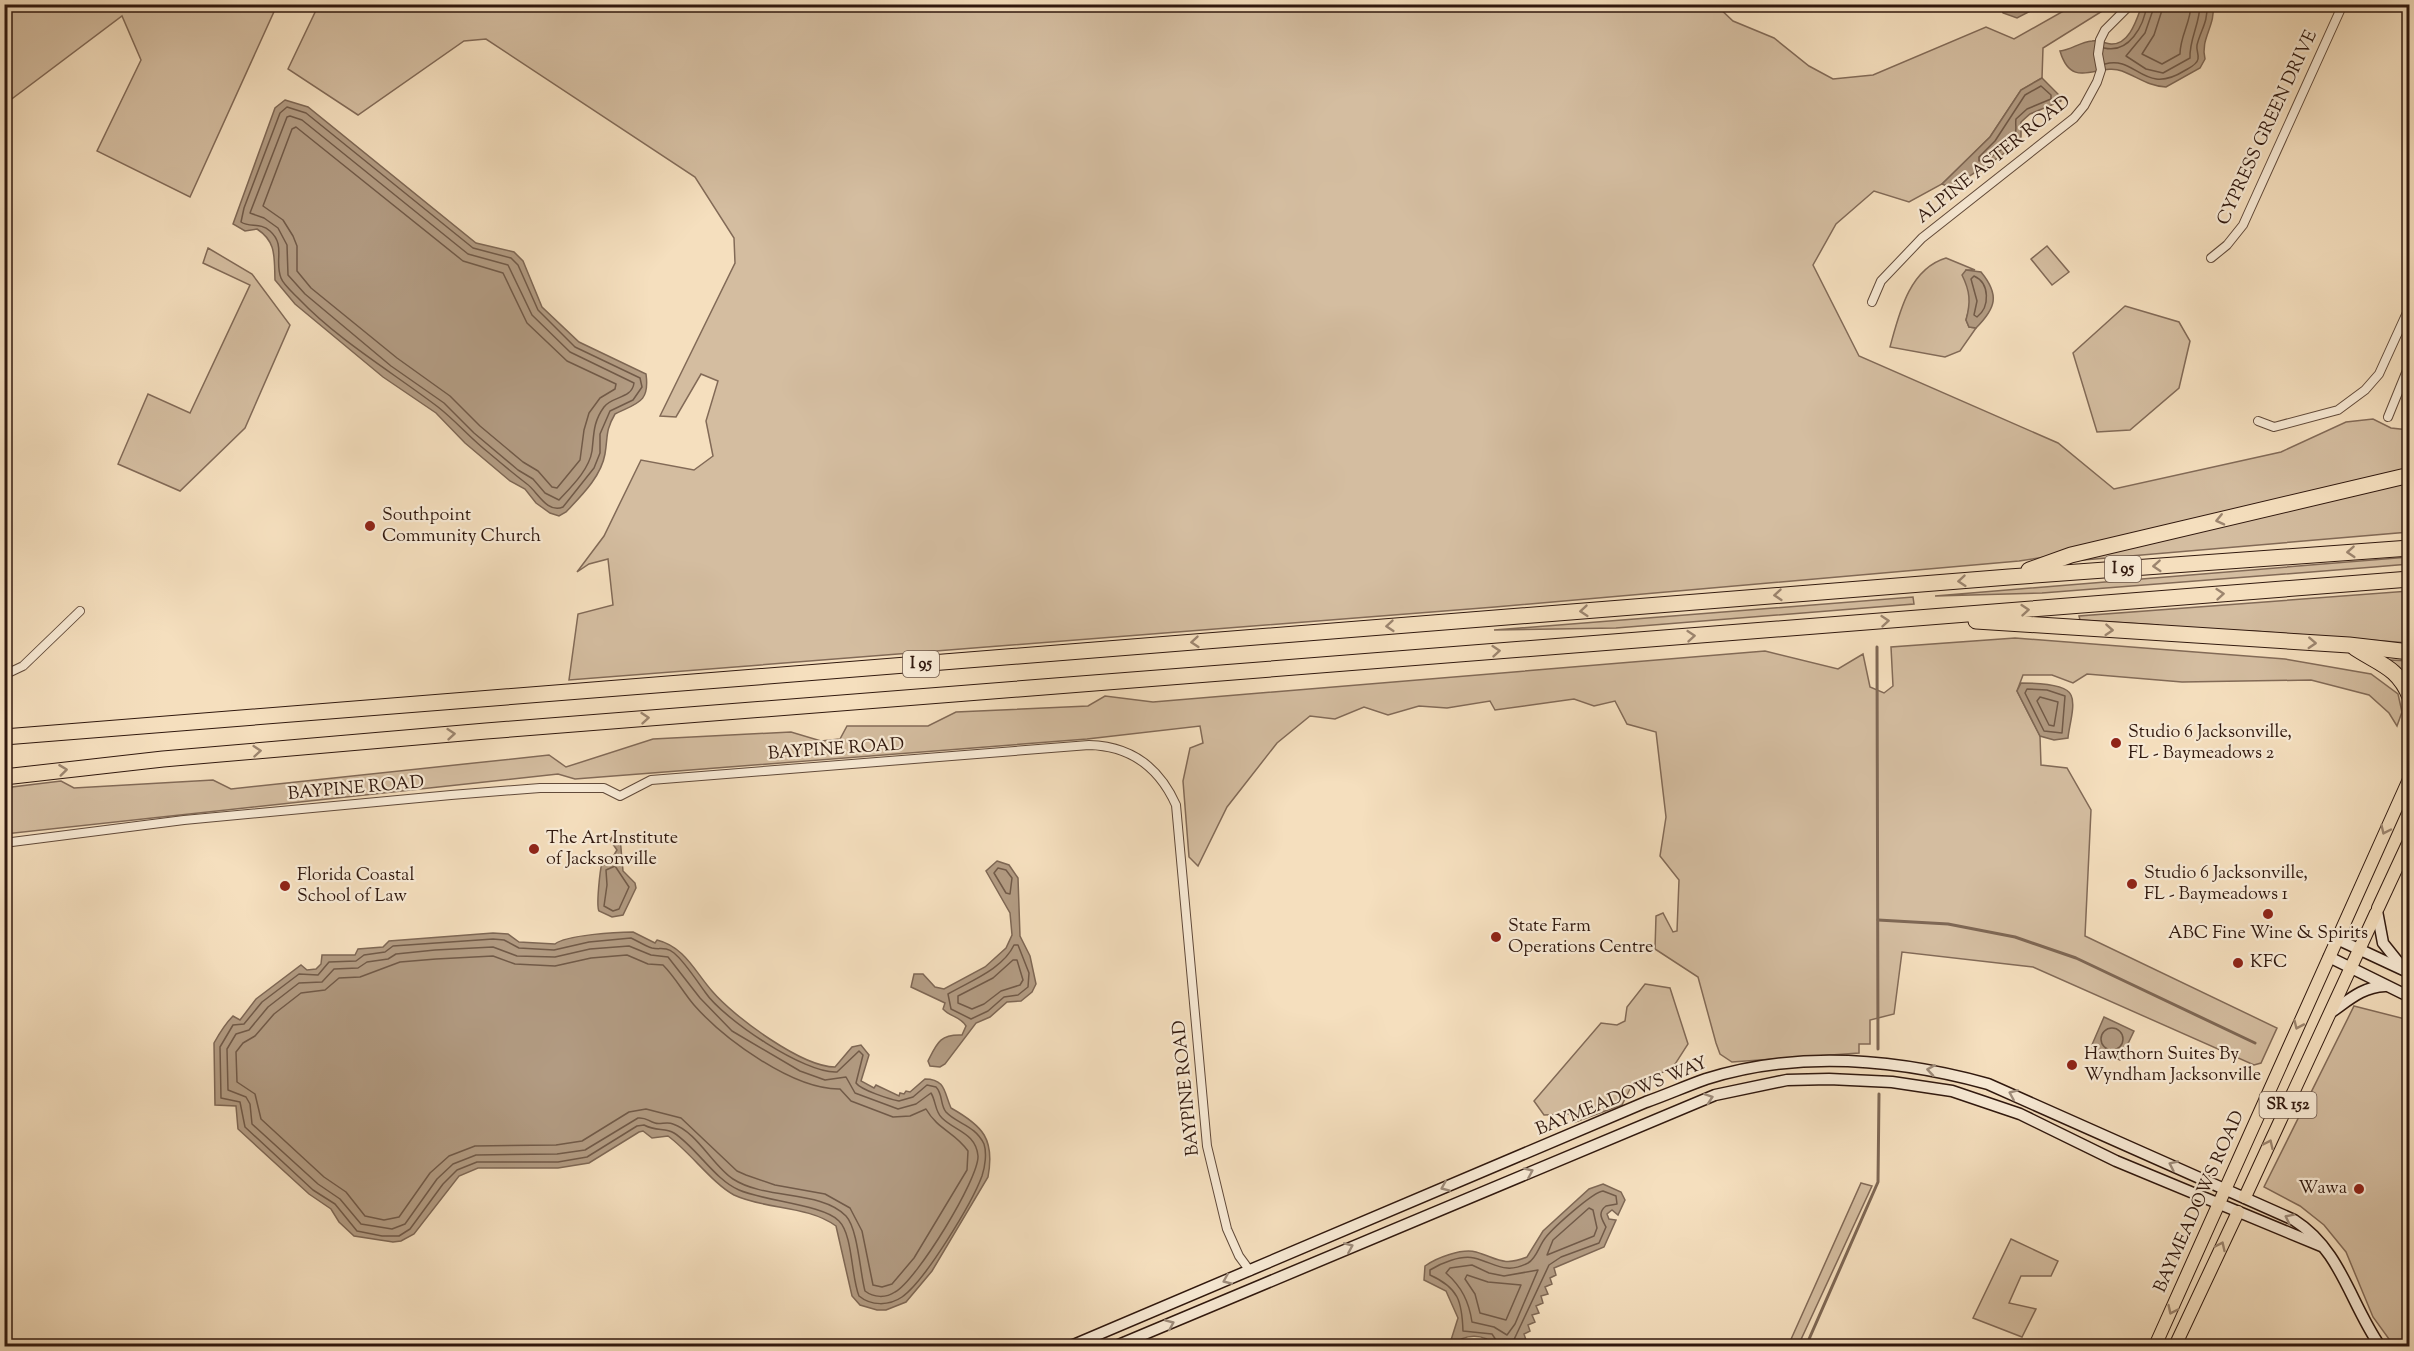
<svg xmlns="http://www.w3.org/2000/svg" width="2414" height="1351" viewBox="0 0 2414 1351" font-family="'Sorts Mill Goudy',serif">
	<rect width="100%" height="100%" fill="#f5dfbe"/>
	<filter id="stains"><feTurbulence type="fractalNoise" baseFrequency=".00333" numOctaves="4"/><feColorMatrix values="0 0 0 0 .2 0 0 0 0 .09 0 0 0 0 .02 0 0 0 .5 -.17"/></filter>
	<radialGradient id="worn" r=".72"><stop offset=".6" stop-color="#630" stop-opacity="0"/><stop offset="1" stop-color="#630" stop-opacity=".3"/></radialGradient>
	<g fill="#d4bda0" stroke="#826a57" stroke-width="1.5">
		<path d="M5 4H277V5L190 197 97 151 141 60 122 16 5 104Z"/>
		<path d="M319 4H1715L1733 21 1774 38 1809 66 1833 79 1873 75 1986 27 2014 39 2074 5H2112L2043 48 2042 78 2021 90 1990 137 1942 184 1909 202 1874 191 1836 224 1813 265 1859 356 2058 443 2114 489 2281 452 2346 422 2373 419 2391 428 2409 430V468L2064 554 2019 561 1495 607 569 680 578 614 613 605 608 559 589 564 577 572 604 536 641 460 694 470 713 456 706 421 718 381 701 374 676 417 660 416 735 263 734 238 695 177 486 39 464 41 358 115 288 69Z"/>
		<path d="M2047 246 2069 272 2052 285 2031 259Z"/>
		<path d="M208 248 252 274 290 325 245 428 180 491 118 464 148 394 190 413 250 285 203 263Z"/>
		<path d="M1946 258 1975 270H1966L1971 302 1966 320 1969 327 1976 328 1960 351 1945 357 1890 347C1899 314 1909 269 1946 258Z"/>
		<path d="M2125 306 2179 322 2190 341 2179 388 2130 430 2097 432 2073 353Z"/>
		<path d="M2409 480V532L2060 562Z"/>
		<path d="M2409 557V564L2374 567 2042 593 1935 596Z"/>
		<path d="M2409 591V643L2253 631 2161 629 2158 625 2080 620 2079 616Z"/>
		<path d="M1913 597 1914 604 1616 628 1494 630Z"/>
		<path d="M2015 638 2285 659 2371 674 2398 694 2402 712 2397 726 2389 713 2369 695 2311 680 2182 682 2087 674 2073 683 2052 675H2023L2017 691 2040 736 2041 765 2067 768 2091 810 2085 936 2277 1028 2261 1063 2254 1065 2033 967 1902 952 1894 1014 1870 1020V1044H1859V1053L1732 1062 1720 1054 1716 1043 1698 977 1655 949 1656 916 1663 913 1673 932 1677 931 1679 880 1660 856 1666 817 1656 732 1627 724 1615 701 1594 706 1574 699 1495 710 1490 701 1447 708 1419 706 1388 715 1364 707 1335 719 1310 716 1277 743 1227 807 1198 866 1189 857 1183 781 1190 748 1203 743 1200 726 1087 739 575 779 558 774 5 834 4 788 61 781 74 788 213 780 231 789 549 755 566 767 653 739 791 732 821 741 840 739 847 726H928L956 712 1088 706 1105 696 1153 702 1765 651 1838 669 1863 654 1870 687 1884 693 1893 686 1891 647Z"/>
		<path d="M2390 660 2409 661V684Z"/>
		<path d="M1645 984 1670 988 1688 1044 1672 1069 1633 1083 1622 1105 1575 1122 1569 1114 1544 1115 1534 1101 1601 1023 1617 1025 1625 1021 1627 1007Z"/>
		<path d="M2354 1006 2409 1020V1346H2394L2373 1317 2346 1252 2324 1225 2300 1206 2264 1187Z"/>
		<path d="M1861 1183 1872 1186 1798 1346H1788Z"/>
		<path d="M2011 1239 2058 1261 2051 1276H2021L2009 1303 2036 1309 2022 1337 1973 1318Z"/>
	</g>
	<g fill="#b29b82" stroke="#7e6754" stroke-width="1.5">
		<path d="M2213 4C2216 26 2200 38 2205 59L2200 68 2166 87C2148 86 2138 77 2122 71 2099 62 2072 92 2060 51 2071 50 2080 42 2092 41 2099 40 2104 43 2111 44 2130 45 2137 18 2142 5Z"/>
		<path d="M2000 5V4L2042 5 2017 18 2003 13Z"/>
		<path d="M2042 78 2060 96 2061 101 2030 114 2021 122V137L2001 156 1951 188 1942 184 1990 137 2021 90Z"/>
		<path d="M285 100 308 107 476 243 514 252 523 261 542 307 579 342 646 374C650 403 637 403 615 414 605 431 608 437 605 454 601 477 581 496 566 512L559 516 550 513 536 503 525 489 510 481 465 443 436 413 383 377 295 304 275 280C274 258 277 242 257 229L245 231 233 224 275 108Z"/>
		<path d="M1966 270 1981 272C2000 295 1996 308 1976 328L1969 327 1966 320C1971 302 1970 291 1962 275Z"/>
		<path d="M2021 683C2032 683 2066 683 2071 695 2076 705 2069 726 2068 738L2054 740 2040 736 2017 691Z"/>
		<path d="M614 835 620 837 623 871 635 883 636 888 623 915 612 917 599 911C596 906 600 870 602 863L611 860 617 850 610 840Z"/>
		<path d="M997 861 1009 865 1018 878 1020 936 1030 956 1036 984 1032 992 1021 1001 1007 1002 990 1017 976 1023 945 1064 940 1067 930 1066 928 1061C937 1043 940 1034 962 1035L966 1026C960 1016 950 1017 943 1009L945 1003 911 987 914 974H923L935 987 944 989 985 967 1006 948 1012 935 1010 913 986 871Z"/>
		<path d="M633 932 655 943 657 940C685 947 695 972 712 991 734 1017 802 1067 835 1067L852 1047 861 1045 869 1055 861 1081 874 1088 876 1085 899 1096 900 1093 904 1094 906 1091 910 1092 925 1079C946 1079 944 1093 951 1108 983 1126 995 1139 988 1177L932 1271 906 1302 886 1310H877L860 1305 852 1296 836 1226C807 1205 766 1210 734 1195 713 1184 690 1152 668 1136L652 1138 643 1131 639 1132 589 1163 558 1168H478L459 1176 414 1234 401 1241 393 1242 354 1236 339 1222 331 1209 309 1194 238 1129 236 1106 215 1105 214 1043C219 1034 224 1025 233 1016L240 1020 256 999 301 965 307 970 316 969 321 964 322 955H355L358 949 383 947 389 941 493 933 508 934 519 942 555 944C566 935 617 932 633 932Z"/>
		<path d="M2104 1017 2134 1031 2120 1060 2091 1047Z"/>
		<path d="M1603 1184 1621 1192 1625 1200 1618 1215 1612 1210 1607 1214 1609 1219 1616 1220 1604 1247 1554 1268 1556 1275 1550 1278 1552 1284 1545 1287 1548 1294 1541 1296 1543 1303 1536 1306 1539 1313 1532 1315 1535 1322 1528 1325 1530 1331 1524 1334 1526 1340 1509 1346H1494C1487 1333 1461 1333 1454 1346H1445L1451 1340 1458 1318 1446 1291 1424 1280 1425 1266C1436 1258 1462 1248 1476 1252 1497 1258 1503 1267 1527 1257L1543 1231 1589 1189Z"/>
	</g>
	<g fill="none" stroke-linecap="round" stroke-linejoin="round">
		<g stroke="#715a48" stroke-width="1.5">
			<path d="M2155 4 2145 33 2126 56 2146 69 2163 73 2190 58C2189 39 2200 24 2200 4"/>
			<path d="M2164 4 2154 35 2142 54 2162 64 2180 54C2180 36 2191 22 2191 4"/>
			<path d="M2104 48C2129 54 2144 26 2147 4"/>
			<path d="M2105 64C2136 55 2144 96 2184 71 2189 68 2197 65 2198 59 2199 54 2196 50 2197 45 2201 29 2208 23 2207 4"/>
			<path d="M2041 86 2051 95V99L2027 109 2016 119C2015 124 2017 130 2015 134 2010 145 1990 160 1979 161V157L1995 141 2025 95Z"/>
			<path d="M287 107 306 113 473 248 511 258 518 265 538 310 575 347 640 378 642 387 633 400 610 411 600 434V453L594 468 563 507C547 514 537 491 527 484 514 474 502 464 489 453 471 439 456 421 438 407 392 372 339 341 298 298 293 293 283 284 281 278 274 261 286 245 270 231 260 222 250 228 241 222L244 208 280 113Z"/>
			<path d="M290 116 302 120 468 254 508 265 532 315 570 352 634 383C632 399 612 396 604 407 593 422 594 434 592 451 589 470 571 487 559 500L545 493 533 479 518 470 474 433 444 403 391 366 305 294 288 275 287 245 278 228 264 218 250 213 287 117Z"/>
			<path d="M296 127 463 261 503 273 527 323 567 361 616 384 615 389 600 398 589 413 584 430 580 460 557 488 552 487 538 471 523 462 480 426 450 396 397 358 311 288 297 271V246L293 236 283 220 263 206 292 129Z"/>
			<path d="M1974 276C1990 283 1990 307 1977 317L1974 315 1977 301 1971 279Z"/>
			<path d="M2027 689 2047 690 2065 696 2062 733 2044 731 2025 693Z"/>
			<path d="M2040 697 2058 702 2054 726 2049 725 2037 701Z"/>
			<path d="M615 866 629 887 619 909 613 911 604 906 607 885 606 870Z"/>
			<path d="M998 868 1006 870 1012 878 1010 894 1006 893 994 873Z"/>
			<path d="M631 938C638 941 645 946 652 948 660 950 665 946 674 953 684 961 697 981 705 992 723 1019 805 1074 837 1072L859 1051 863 1055 856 1083C861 1090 889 1099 899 1101L913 1097 927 1085 936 1087C943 1094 940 1105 946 1112 957 1124 975 1125 984 1144 987 1153 985 1167 982 1176 972 1203 925 1281 902 1297 889 1306 871 1306 859 1296 851 1277 853 1235 839 1221 824 1205 764 1201 739 1190 715 1180 697 1148 674 1133 665 1127 657 1132 644 1125L637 1126 587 1157 558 1162H477L457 1170 443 1184 410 1229 399 1236H382L357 1231 335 1204 313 1190 245 1127 240 1102 221 1098 220 1047 233 1025 244 1024 262 1002 299 974 318 975 329 962 356 961 364 955 385 952 393 946 493 939 504 940 519 948 554 950 589 942Z"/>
			<path d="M1014 945H1018L1029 973 1028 987 1018 995 1004 997 988 1011 971 1019 951 1009 948 994C970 981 1003 969 1014 945Z"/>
			<path d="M629 946 651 955 668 957 700 998 732 1031 800 1071 825 1080 846 1077 855 1093 898 1109 916 1104 931 1093C936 1101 935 1112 942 1118 955 1131 976 1133 978 1156 979 1179 916 1281 895 1292 886 1298 874 1298 865 1291 860 1273 858 1229 846 1216 821 1190 765 1200 733 1179 713 1166 697 1132 673 1124 667 1121 660 1125 655 1123 648 1121 646 1117 638 1118L585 1150 557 1154 476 1155 453 1164 437 1179 405 1224 392 1229 361 1224 340 1199 318 1184 252 1124 250 1104 246 1097 228 1090 227 1049 236 1034 249 1030 268 1007 299 983 322 982 334 969 358 968 367 962 388 959 396 954 435 950 493 947 517 956 555 957 590 949Z"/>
			<path d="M627 955 648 964 663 965C675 977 683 992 694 1005 724 1039 793 1090 840 1089L851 1101 893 1117 910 1116 926 1109C938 1130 955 1132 968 1151L967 1170 914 1258 892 1284 882 1287 873 1285 862 1231 850 1208 825 1194 775 1185 746 1175 737 1171 681 1118 646 1109 629 1112 582 1141 556 1145 475 1146 449 1156 430 1173 399 1217 384 1220 365 1216 346 1192 324 1177 261 1119 255 1094 237 1082 236 1052 243 1043 255 1036 274 1014 301 993 325 990 339 978 360 977 400 962 436 959 493 956 515 964 555 966 591 958Z"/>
			<path d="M1013 960H1017L1023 980 1020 985 1001 991 984 1004 972 1009 958 1003V996L993 978Z"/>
			<circle cx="2112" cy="1039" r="11"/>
			<path d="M1589 1208 1593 1210 1597 1228 1594 1236 1547 1255 1553 1240Z"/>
			<path d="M1472 1265 1489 1273 1504 1276 1538 1270 1515 1324 1507 1335 1494 1327 1472 1322C1469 1302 1462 1287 1446 1273L1450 1268Z"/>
			<path d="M1467 1275 1488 1282 1521 1285 1506 1320 1480 1313 1475 1294 1465 1279Z"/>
			<path d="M1500 1346 1492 1334 1463 1331C1462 1302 1459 1288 1430 1275V1270C1441 1263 1461 1255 1474 1258 1495 1263 1505 1275 1528 1263 1537 1258 1539 1245 1546 1237 1554 1227 1593 1192 1603 1191L1616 1196 1617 1204 1606 1206C1597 1213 1602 1219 1606 1227L1599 1243 1561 1257 1549 1265 1511 1346"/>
		</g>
		<g stroke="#7e6754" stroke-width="3">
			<path d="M1877 647 1878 1049"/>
			<path d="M1878 920 1948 924 2015 937 2076 958 2255 1043"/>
			<path d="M1806 1346 1878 1182 1879 1094"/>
		</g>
		<g stroke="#614a3a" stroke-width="10">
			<g id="street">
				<path d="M2211 258 2227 245 2243 225 2343 4"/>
				<path d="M1872 302 1881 281 1922 238 2074 118 2084 106 2097 82 2101 70 2098 54 2100 40 2105 30 2131 4"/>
				<path d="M2388 417 2410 363"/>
				<path d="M2258 421 2274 427 2338 410 2365 390 2379 374 2410 306"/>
				<path d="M4 675 23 666 80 611"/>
				<path d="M4 843 184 820 451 795 540 788H604L620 796 651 780 1089 745C1130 746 1159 767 1176 805L1207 1146 1227 1229 1239 1256 1250 1271"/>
			</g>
		</g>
		<g stroke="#30180e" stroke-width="13">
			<g id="secondary">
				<path d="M2377 911 2383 943 2403 968"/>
				<path d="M2337 939 2410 973"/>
				<path d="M2329 957 2410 997"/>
				<path d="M2330 1013C2349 1000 2362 987 2385 986"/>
				<path d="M1071 1346 1646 1102C1666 1095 1686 1086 1706 1079 1798 1050 1897 1059 1988 1084L2294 1220C2341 1250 2350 1303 2380 1346"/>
				<path d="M1116 1346 1715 1095 1787 1080 1829 1079 1892 1082 1952 1091 2020 1114 2116 1161 2321 1246"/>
			</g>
		</g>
		<g stroke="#30180e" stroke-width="14">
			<g id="primary">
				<path d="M2378 908 2410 839"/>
				<path d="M2245 1197 2376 913"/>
				<path d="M2155 1346 2410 777"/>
				<path d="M2175 1346 2238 1212"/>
			</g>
		</g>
		<g stroke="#30180e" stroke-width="17">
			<g id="highway">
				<path d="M2029 570 2071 555 2410 475"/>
				<path d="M1976 621 2349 645 2410 652"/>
				<path d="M2355 648C2379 664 2398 667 2410 697"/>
				<path d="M4 737 2009 577 2410 548"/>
				<path d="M4 777 163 759 486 731 2410 579"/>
			</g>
		</g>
		<use href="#street" stroke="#f8ead5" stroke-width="8"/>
		<use href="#secondary" stroke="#f8ead5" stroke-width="10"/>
		<use href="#primary" stroke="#f5dfbe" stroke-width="12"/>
		<use href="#highway" stroke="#f5dfbe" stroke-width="15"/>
	</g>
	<defs><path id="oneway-chevron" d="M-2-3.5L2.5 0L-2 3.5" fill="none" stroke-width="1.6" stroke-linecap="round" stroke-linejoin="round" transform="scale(1.5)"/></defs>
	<g stroke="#9c856f">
		<use href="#oneway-chevron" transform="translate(2220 520) rotate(167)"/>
		<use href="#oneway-chevron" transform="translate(2351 552) rotate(176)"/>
		<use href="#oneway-chevron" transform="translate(2157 566) rotate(176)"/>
		<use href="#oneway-chevron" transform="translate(1962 581) rotate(175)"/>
		<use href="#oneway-chevron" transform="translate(2220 594) rotate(-5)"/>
		<use href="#oneway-chevron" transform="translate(1778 595) rotate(175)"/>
		<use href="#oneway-chevron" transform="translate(2025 610) rotate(-5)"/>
		<use href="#oneway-chevron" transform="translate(1584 611) rotate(175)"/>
		<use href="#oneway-chevron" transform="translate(1885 621) rotate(-5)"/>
		<use href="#oneway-chevron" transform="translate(1390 626) rotate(175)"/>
		<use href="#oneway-chevron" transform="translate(2109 630) rotate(4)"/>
		<use href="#oneway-chevron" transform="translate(1691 636) rotate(-5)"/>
		<use href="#oneway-chevron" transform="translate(1195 642) rotate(175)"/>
		<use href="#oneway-chevron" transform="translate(2312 643) rotate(3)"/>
		<use href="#oneway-chevron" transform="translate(1496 651) rotate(-5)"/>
		<use href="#oneway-chevron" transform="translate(645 718) rotate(-5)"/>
		<use href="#oneway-chevron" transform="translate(451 734) rotate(-5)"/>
		<use href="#oneway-chevron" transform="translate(257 751) rotate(-5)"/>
		<use href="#oneway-chevron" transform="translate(63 770) rotate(-7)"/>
		<use href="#oneway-chevron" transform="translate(2385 830) rotate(115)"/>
		<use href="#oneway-chevron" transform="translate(2298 1025) rotate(114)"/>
		<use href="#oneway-chevron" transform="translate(2269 1144) rotate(-65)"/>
		<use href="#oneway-chevron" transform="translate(2221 1246) rotate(-65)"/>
		<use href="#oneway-chevron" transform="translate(2172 1310) rotate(115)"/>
	</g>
	<g stroke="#9e8c7b">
		<use href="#oneway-chevron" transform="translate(1931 1070) rotate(-171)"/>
		<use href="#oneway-chevron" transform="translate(2013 1094) rotate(-157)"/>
		<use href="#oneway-chevron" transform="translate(1709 1098) rotate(-19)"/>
		<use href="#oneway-chevron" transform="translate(2173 1165) rotate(-155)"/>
		<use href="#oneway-chevron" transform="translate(1529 1172) rotate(-24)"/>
		<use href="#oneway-chevron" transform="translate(1445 1187) rotate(157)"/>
		<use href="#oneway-chevron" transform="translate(2289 1218) rotate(-153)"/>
		<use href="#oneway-chevron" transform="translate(1349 1247) rotate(-23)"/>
		<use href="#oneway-chevron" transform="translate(1227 1280) rotate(157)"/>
		<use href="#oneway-chevron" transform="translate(1170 1324) rotate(-23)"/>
	</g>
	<g fill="#8f2418" stroke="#f8ead5" stroke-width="2">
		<circle cx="370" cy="526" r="6"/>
		<circle cx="2116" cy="743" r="6"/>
		<circle cx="534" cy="849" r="6"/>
		<circle cx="2132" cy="884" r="6"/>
		<circle cx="285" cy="886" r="6"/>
		<circle cx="2268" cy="914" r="6"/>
		<circle cx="1496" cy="937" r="6"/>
		<circle cx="2238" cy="963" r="6"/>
		<circle cx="2072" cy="1065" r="6"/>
		<circle cx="2359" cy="1189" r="6"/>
	</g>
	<g text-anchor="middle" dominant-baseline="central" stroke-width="4.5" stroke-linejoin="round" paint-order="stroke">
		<g fill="#f8ead5" stroke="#6c574a" stroke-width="1.5">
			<rect x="2105" y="556" width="36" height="26" rx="4.5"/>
			<rect x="903" y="651" width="36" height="26" rx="4.5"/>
			<rect x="2259.5" y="1092" width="57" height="26" rx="4.5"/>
		</g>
		<g font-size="16" font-weight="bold" fill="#30180e">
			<text x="2123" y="569">I 95</text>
			<text x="921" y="664">I 95</text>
			<text x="2288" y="1105">SR 152</text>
		</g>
		<g font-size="18" fill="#30180e" stroke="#f8ead5">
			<text transform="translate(2268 128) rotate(-65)">CYPRESS GREEN DRIVE</text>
			<text transform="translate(1994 160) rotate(-39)">ALPINE ASTER ROAD</text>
			<text transform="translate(836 750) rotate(-4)">BAYPINE ROAD</text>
			<text transform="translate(356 789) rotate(-5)">BAYPINE ROAD</text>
			<text transform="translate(1187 1088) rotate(-96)">BAYPINE ROAD</text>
			<text transform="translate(1622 1097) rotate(-22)">BAYMEADOWS WAY</text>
			<text transform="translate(2200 1202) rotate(-66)">BAYMEADOWS ROAD</text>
		</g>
		<g font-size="18" fill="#30180e" stroke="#f8ead5" text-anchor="start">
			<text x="382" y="516">Southpoint<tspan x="382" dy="21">Community Church</tspan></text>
			<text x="2128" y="733">Studio 6 Jacksonville,<tspan x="2128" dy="21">FL - Baymeadows 2</tspan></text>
			<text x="546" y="839">The Art Institute<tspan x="546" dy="21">of Jacksonville</tspan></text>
			<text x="2144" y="874">Studio 6 Jacksonville,<tspan x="2144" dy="21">FL - Baymeadows 1</tspan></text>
			<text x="297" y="876">Florida Coastal<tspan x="297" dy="21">School of Law</tspan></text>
			<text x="1508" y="927">State Farm<tspan x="1508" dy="21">Operations Centre</tspan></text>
			<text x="2268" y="934" text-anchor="middle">ABC Fine Wine &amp; Spirits</text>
			<text x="2250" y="963">KFC</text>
			<text x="2084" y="1055">Hawthorn Suites By<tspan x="2084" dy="21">Wyndham Jacksonville</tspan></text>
			<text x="2347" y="1189" text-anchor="end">Wawa</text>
		</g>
	</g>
	<rect width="2414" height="1351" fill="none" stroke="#f5dfbe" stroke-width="24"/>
	<rect x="6" y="6" width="2402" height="1339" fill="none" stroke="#30180e" stroke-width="3"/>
	<rect x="12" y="12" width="2390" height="1327" fill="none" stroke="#30180e" stroke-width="1.5"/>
	<rect width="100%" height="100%" filter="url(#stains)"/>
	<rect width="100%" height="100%" fill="url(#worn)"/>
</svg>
